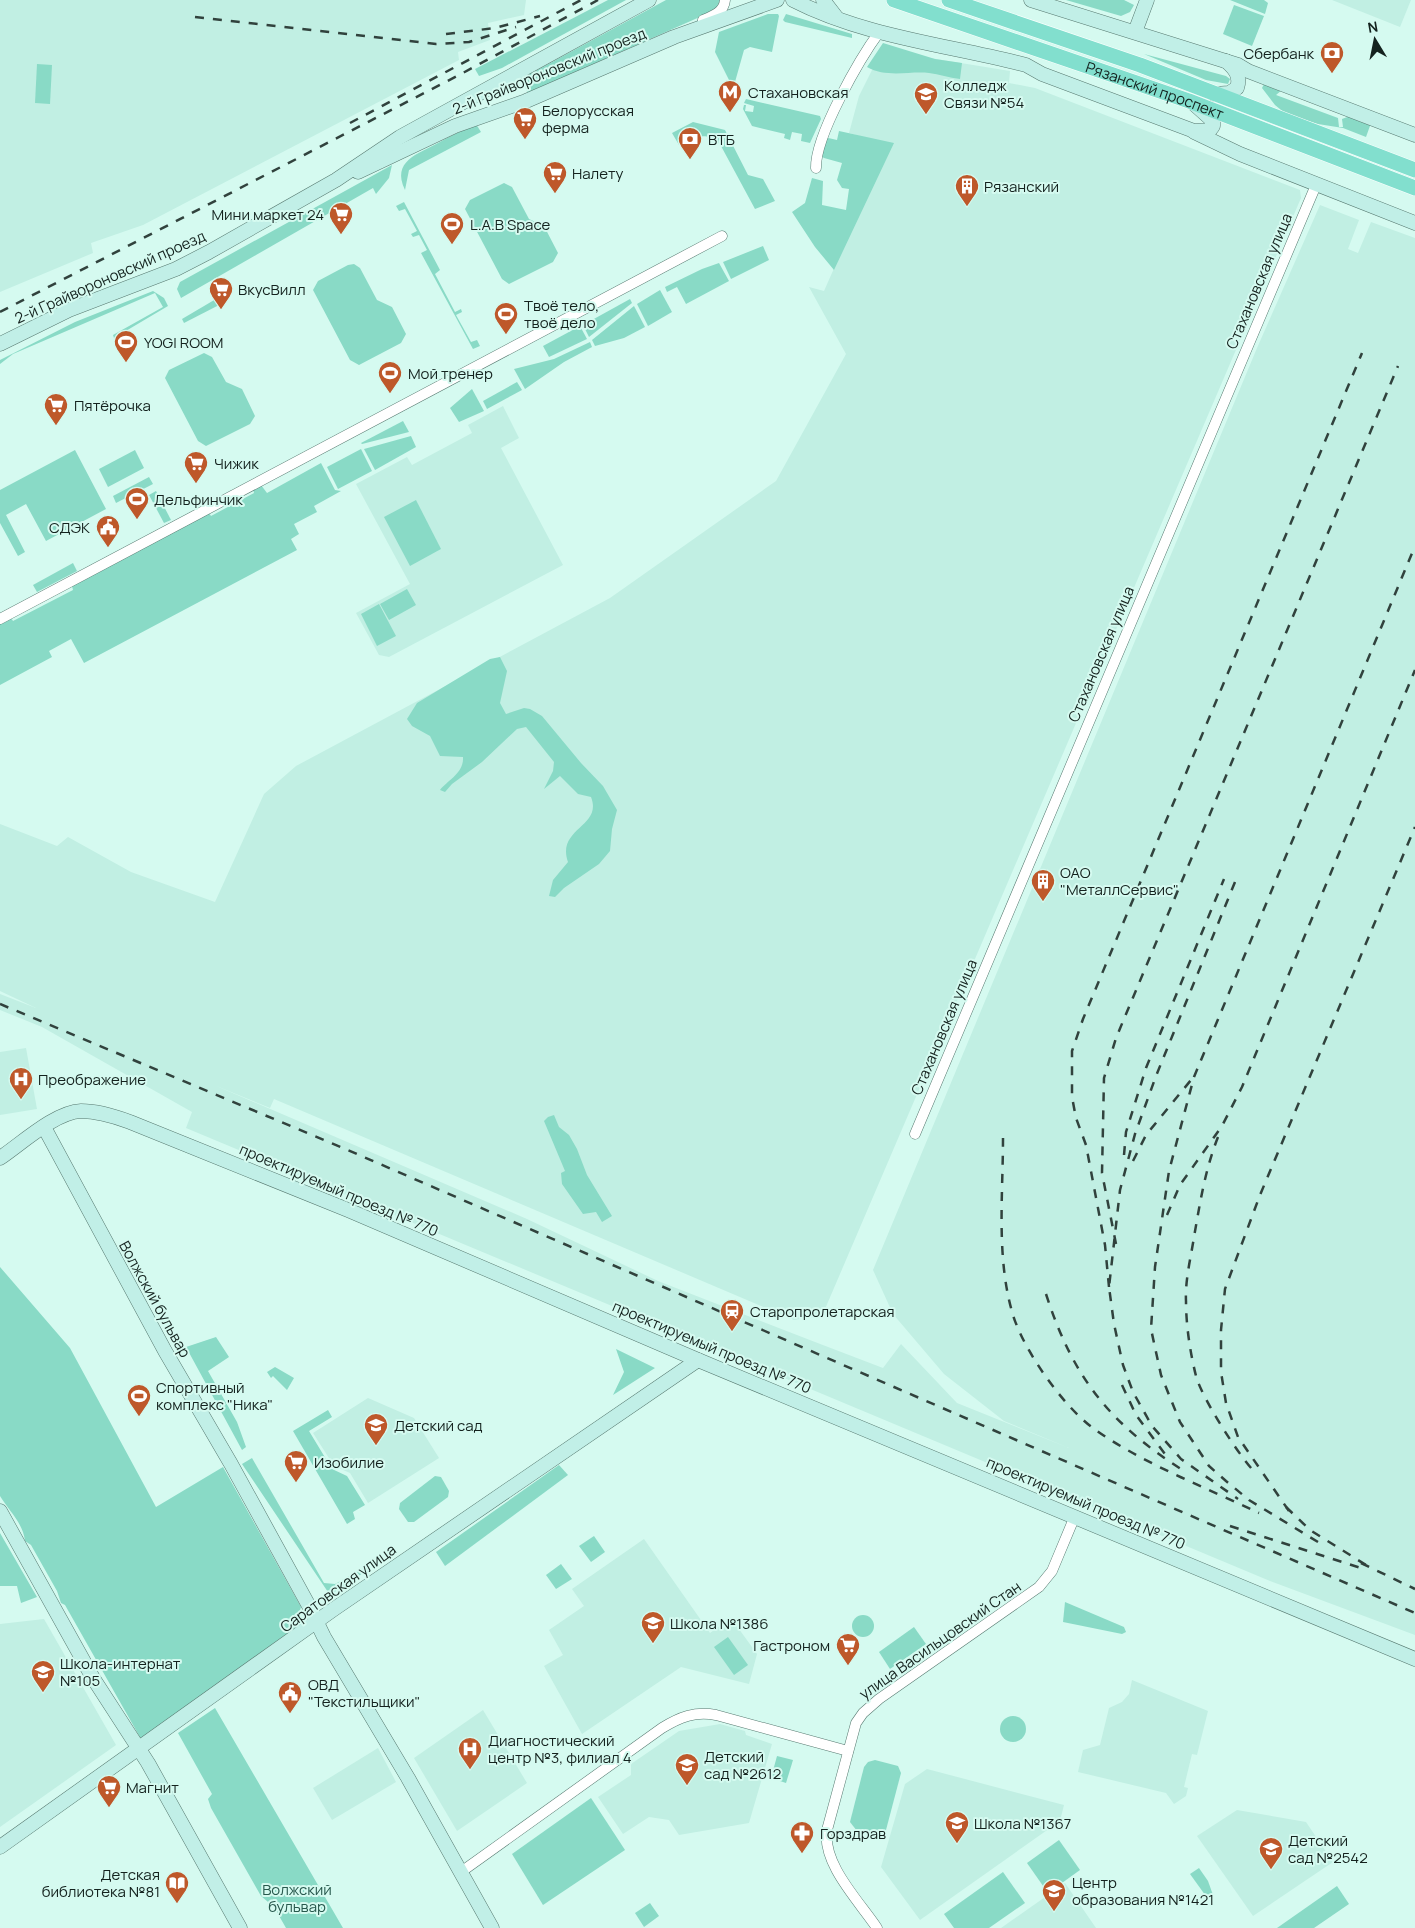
<svg xmlns="http://www.w3.org/2000/svg" width="1415" height="1928" viewBox="0 0 1415 1928" font-family="Manrope,sans-serif">
	<rect width="100%" height="100%" fill="#d5faf0"/>
	<g fill="#c1efe3">
		<path d="M0 0H526L524 15 488 23 490 40 458 52 459 60 143 225 91 243 93 253 0 292Z"/>
		<path d="M1332 0H1411L1400 27Z"/>
		<path d="M884 46 924 57 1010 71 1009 83 1035 88 1300 190 1301 198 822 1316 794 1320 274 1099 270 1108 214 1085 527 1219 658 1281 815 1342 883 1368 901 1344 957 1403 1069 1448 1004 1421 944 1374 893 1314 873 1270 1257 348 1320 205 1359 220 1348 249 1358 253 1371 222 1415 238V1635L1270 1581 186 1128 192 1112 42 1027 0 1010V994L36 1008 0 991V824L57 846 68 837 131 872 215 902 264 794 296 766 610 598 776 481 846 354 809 287 824 291 889 144 849 133 859 96Z"/>
		<path d="M503 406 519 438 501 448 563 565 389 657 379 655 356 613 410 584 356 484 407 457 412 465 472 433 468 425Z"/>
		<path d="M26 1048 37 1109 0 1115V1052Z"/>
		<path d="M368 1398 414 1418 439 1458 368 1503 350 1473 334 1466 313 1433Z"/>
		<path d="M644 1539 710 1633 731 1618 757 1654 749 1684 681 1667 582 1734 544 1666 563 1655 549 1630 584 1606 572 1589Z"/>
		<path d="M44 1619 116 1745 0 1827V1624Z"/>
		<path d="M1132 1680 1208 1711 1197 1755 1192 1754 1184 1787 1188 1788 1186 1796 1174 1804 1166 1793 1078 1772 1083 1750 1100 1745 1109 1708 1122 1702 1129 1694Z"/>
		<path d="M483 1710 527 1783 457 1831 414 1758Z"/>
		<path d="M720 1724 745 1731 746 1735 772 1744 749 1823 679 1835 669 1820 649 1817 623 1834 598 1797 631 1775V1764L679 1731Z"/>
		<path d="M378 1748 396 1782 332 1820 313 1788Z"/>
		<path d="M927 1769 1064 1805 1060 1821 920 1920 881 1867 905 1784Z"/>
		<path d="M1237 1810 1306 1822 1333 1862 1253 1916 1197 1836Z"/>
		<path d="M1065 1883 1096 1928H1001Z"/>
	</g>
	<g fill="#89dac6">
		<path d="M608 0H626L502 68 479 76 475 69Z"/>
		<path d="M666 0H720L717 7 711 12 528 93 521 79Z"/>
		<path d="M1066 0H1124L1134 5 1130 12 1121 16Z"/>
		<path d="M1230 0H1264L1268 3 1265 14Z"/>
		<path d="M1234 5 1264 16 1252 46 1223 34Z"/>
		<path d="M768 14H778L779 16 772 52 750 47 744 50 735 82 729 80 715 52 719 32Z"/>
		<path d="M786 14 852 34V38L785 22 783 20Z"/>
		<path d="M883 43 935 59 962 63 960 79C949 78 939 74 929 73 909 71 886 78 867 67Z"/>
		<path d="M1144 54 1226 76 1230 79 1228 84 1206 80Z"/>
		<path d="M37 64 52 65 50 104 35 103Z"/>
		<path d="M1264 84 1282 90 1276 95 1338 118 1339 127H1343L1342 119 1350 116 1371 123 1366 137 1343 128 1318 124 1286 114 1275 105 1262 88Z"/>
		<path d="M746 99 820 116 821 119 810 143 801 141 802 134 792 132 790 140 784 138 785 134 752 126 743 109 744 105H746L745 111 753 112 754 106 744 103Z"/>
		<path d="M693 122 725 130 748 175 763 179 775 201 755 209 721 146C708 130 694 137 679 145L672 133Z"/>
		<path d="M476 124 481 132 409 170 405 190C391 161 418 154 438 143 450 136 463 130 476 124Z"/>
		<path d="M839 131 894 143 834 270 815 247 792 212 805 203 812 178 823 181 822 205 846 210 849 189 842 188 837 180 842 163 824 158 820 155 824 137 837 140Z"/>
		<path d="M392 165 389 178 376 194 373 188 181 298 177 289 180 282Z"/>
		<path d="M504 183 512 187 529 219 544 226 558 253 553 262 509 284 502 279 465 209 470 200Z"/>
		<path d="M404 202 440 270 435 274 455 312 461 309 462 312 456 315 471 342 477 340 480 346 473 349 421 253 427 250 419 235 413 237 411 234 417 231 405 209 399 211 396 206Z"/>
		<path d="M763 246 769 260 731 279 723 262Z"/>
		<path d="M719 263 729 281 686 304 677 287 667 292 665 287 702 269Z"/>
		<path d="M354 264 360 268 377 300 392 307 406 334 401 343 359 365 350 360 313 290 318 281 348 265Z"/>
		<path d="M660 290 672 312 648 326 637 304Z"/>
		<path d="M153 291 164 298 168 306 114 338 113 335 163 307 155 293 13 354 0 364V360L75 322Z"/>
		<path d="M221 296 223 301 221 304 184 323 182 319Z"/>
		<path d="M630 299 632 303 589 337 583 325Z"/>
		<path d="M634 306 645 327 624 338 595 346 592 340Z"/>
		<path d="M580 326 587 339 549 357 543 346Z"/>
		<path d="M590 342 592 347 564 362 525 389 514 369 554 359Z"/>
		<path d="M204 353 212 357 226 382 242 389 255 416 250 424 206 446 198 441 165 378 169 370Z"/>
		<path d="M517 382 522 390 487 409 483 401Z"/>
		<path d="M472 389 484 411 459 422 450 408Z"/>
		<path d="M403 421 409 432 362 444 361 443Z"/>
		<path d="M411 436 416 447 375 470 364 449Z"/>
		<path d="M361 449 372 471 338 489 327 467Z"/>
		<path d="M75 450 106 509 46 541 26 504 6 515 25 552 18 556 0 523V490Z"/>
		<path d="M135 450 144 468 108 487 99 469Z"/>
		<path d="M321 463 335 490 341 491 314 506 317 512 294 524 299 534 291 539 297 550 84 663 71 639 49 651 52 657 0 685V624L11 618 13 621 73 590 72 586 209 513 211 516 254 493 253 489 261 485 267 493Z"/>
		<path d="M149 477 153 484 116 503 113 496Z"/>
		<path d="M156 491 171 520 164 523 149 495Z"/>
		<path d="M416 500 441 549 410 566 384 517Z"/>
		<path d="M73 563 77 571 37 592 33 585Z"/>
		<path d="M407 589 416 605 389 620 380 604Z"/>
		<path d="M379 604 396 636 377 646 361 614Z"/>
		<path d="M500 657 507 671 500 703 506 714 524 708 530 709 542 716 581 763 603 786 617 810 612 829 610 851 599 864 564 888 555 897 549 896 553 880 568 862C556 828 603 827 591 797L578 794 560 776 544 789 553 771 554 762 526 727 517 729 482 762 452 784 445 792 440 790C448 780 464 773 463 757L440 756 430 736 412 726 407 719 417 703 490 659Z"/>
		<path d="M554 1115 559 1127 569 1135 577 1149 587 1175 612 1216 602 1222 596 1212 583 1214 562 1184 561 1173 565 1171 544 1121 548 1117Z"/>
		<path d="M0 1267 70 1348 156 1507 223 1467 301 1607 295 1628 141 1739 65 1605 61 1603 57 1591 31 1545 25 1541C23 1523 9 1511 0 1496Z"/>
		<path d="M216 1337 229 1357 208 1371 237 1422 246 1447 242 1450 186 1347Z"/>
		<path d="M616 1349 655 1368 613 1395 624 1372Z"/>
		<path d="M275 1367 294 1378 287 1390 273 1376 271 1378 267 1372Z"/>
		<path d="M328 1410 332 1417 309 1431 332 1469 347 1476 365 1505 353 1512 355 1519 347 1524 293 1431Z"/>
		<path d="M252 1458 324 1583 335 1584 365 1567 366 1571 330 1595 242 1464Z"/>
		<path d="M559 1465 568 1475 445 1566 436 1552Z"/>
		<path d="M435 1476 441 1477 449 1491 448 1497 414 1522H408L399 1509 400 1503Z"/>
		<path d="M0 1533 37 1597 21 1603 17 1586H0Z"/>
		<path d="M594 1536 605 1552 591 1562 579 1546Z"/>
		<path d="M561 1564 572 1579 556 1589 546 1575Z"/>
		<path d="M1065 1602 1124 1627 1126 1632 1122 1634 1063 1622Z"/>
		<circle cx="863" cy="1626" r="11"/>
		<path d="M914 1627 926 1644 890 1669 879 1652Z"/>
		<path d="M728 1637 748 1665 734 1675 714 1647Z"/>
		<path d="M215 1708 343 1928H286L274 1907 261 1896 211 1808 208 1799 212 1794 178 1733Z"/>
		<circle cx="1013" cy="1729" r="13"/>
		<path d="M777 1756 793 1760 786 1783 771 1778Z"/>
		<path d="M875 1760 898 1766 901 1773 886 1830 878 1836 857 1831 850 1822 864 1767 868 1762Z"/>
		<path d="M591 1798 625 1850 543 1905 512 1854Z"/>
		<path d="M1059 1840 1080 1870 1048 1893 1027 1863Z"/>
		<path d="M1199 1868 1208 1881 1213 1895 1208 1899 1190 1874Z"/>
		<path d="M1003 1872 1025 1903 989 1928H954L944 1914Z"/>
		<path d="M1337 1886 1349 1904 1314 1928H1277Z"/>
		<path d="M650 1903 659 1916 644 1927 635 1913Z"/>
	</g>
	<g fill="none" stroke-linecap="round" stroke-linejoin="round">
		<g stroke="#577970" stroke-width="11">
			<g id="street">
				<path d="M703 20C713 16 724 12 725 0"/>
				<path d="M816 168C815 136 860 58 880 31"/>
				<path d="M0 619 722 236"/>
				<path d="M915 1134 1316 185"/>
				<path d="M461 1872 662 1728C680 1717 695 1711 716 1715L848 1751"/>
				<path d="M877 1928C859 1901 822 1864 827 1830L856 1723 863 1713 879 1699 1039 1587 1052 1571 1075 1516"/>
			</g>
		</g>
		<g stroke="#577970" stroke-width="15">
			<g id="secondary">
				<path d="M793 0C865 37 949 45 1026 65L1042 74 1194 131 1210 130 1213 126V121L1194 104"/>
				<path d="M823 0 837 18"/>
				<path d="M1031 0 1238 65 1248 71 1415 135"/>
				<path d="M1135 32 1147 0"/>
				<path d="M1214 94 1229 93 1237 88C1241 76 1235 69 1226 61"/>
				<path d="M1194 132 1240 154 1415 223"/>
				<path d="M358 172 455 126 526 101 674 37 777 0"/>
				<path d="M0 344 69 310 176 269 209 252 336 180 400 137 649 0"/>
				<path d="M44 1127 165 1351 231 1464 309 1606 324 1637 408 1778 492 1928"/>
				<path d="M0 1158C21 1144 55 1112 81 1111 98 1111 114 1116 130 1122L348 1210 698 1360 1415 1659"/>
				<path d="M0 1511 93 1678 148 1763 240 1928"/>
				<path d="M0 1847 334 1609 698 1360"/>
			</g>
		</g>
		<g stroke="#fff" stroke-width="16">
			<g id="primary">
				<path id="s1" d="M894 0 1189 101 1415 188"/>
				<path d="M949 0 1140 65 1415 170"/>
			</g>
		</g>
		<use href="#street" stroke="#fff" stroke-width="10"/>
		<use href="#secondary" stroke="#c1efe7" stroke-width="14"/>
		<use href="#primary" stroke="#82dfce" stroke-width="15"/>
		<g stroke="#31423d" stroke-width="2.5" stroke-dasharray="9 9" stroke-linecap="butt">
			<path d="M195 17 436 44 469 42 516 27"/>
			<path d="M446 34 495 28 540 16"/>
			<path d="M350 123 581 0"/>
			<path d="M0 312 461 74 598 0"/>
			<path d="M1235 882 1156 1076 1135 1134 1120 1190 1109 1287 1114 1324 1123 1365 1133 1392 1152 1426 1181 1459 1238 1499"/>
			<path d="M0 1004 343 1148 1415 1613"/>
			<path d="M1218 1137C1205 1170 1200 1203 1194 1237 1191 1257 1185 1280 1186 1301 1186 1325 1190 1352 1196 1376 1202 1398 1236 1451 1252 1469"/>
			<path d="M1003 1138C1003 1195 996 1259 1013 1315 1024 1351 1063 1406 1093 1428 1141 1463 1205 1487 1259 1513"/>
			<path d="M1124 1155 1126 1132 1146 1068 1224 879"/>
			<path d="M1133 1161 1146 1135 1191 1080"/>
			<path d="M1167 1215 1180 1185 1222 1126 1242 1087 1415 670"/>
			<path d="M1116 1244 1102 1173 1104 1078 1116 1038 1398 366"/>
			<path d="M1109 1287 1105 1245 1086 1145 1076 1118 1072 1097V1051L1083 1019 1362 353"/>
			<path d="M1046 1294C1073 1378 1110 1424 1184 1471"/>
			<path d="M1122 1385 1136 1415 1165 1454"/>
			<path d="M1286 1507 1310 1530 1366 1565"/>
			<path d="M1289 1511 1238 1437 1226 1403 1221 1372V1330L1225 1289 1260 1195 1415 827"/>
			<path d="M1230 1526 1364 1569"/>
			<path d="M1318 1542 1249 1500 1226 1481 1209 1466 1180 1422 1161 1375 1151 1329 1155 1267 1169 1171 1194 1077 1415 546"/>
			<path d="M1361 1563 1415 1589"/>
		</g>
	</g>
	<defs>
		<g id="bank-pin" transform="scale(1.25)"><path d="M0 17L-7.5 6A9.5 9.5 0 1 1 7.5 6Z" fill="#be582a" stroke="#d5faf0"/><path d="M-6-4H6V4H-6ZM0-2.3a2.3 2.3 0 1 0 0 4.6a2.3 2.3 0 1 0 0-4.6Z" fill="#fff"/></g>
		<g id="metro-pin" transform="scale(1.25)"><path d="M0 17L-7.5 6A9.5 9.5 0 1 1 7.5 6Z" fill="#be582a" stroke="#d5faf0"/><path d="M-5.5 5V-5H-3L0 0L3-5H5.5V5H3V-.5L0 4L-3-.5V5Z" fill="#fff"/></g>
		<g id="university-pin" transform="scale(1.25)"><path d="M0 17L-7.5 6A9.5 9.5 0 1 1 7.5 6Z" fill="#be582a" stroke="#d5faf0"/><path d="M0-5L7-2L0 1L-7-2ZM-4 1L0 2.5L4 1V4Q0 6-4 4Z" fill="#fff"/></g>
		<g id="supermarket-pin" transform="scale(1.25)"><path d="M0 17L-7.5 6A9.5 9.5 0 1 1 7.5 6Z" fill="#be582a" stroke="#d5faf0"/><path d="M-6-5.5h2.5l.6 2H6L4.5 2H-2.5L-4.4-4H-6ZM-1.5 3.2a1.3 1.3 0 1 0 .1 0ZM3 3.2a1.3 1.3 0 1 0 .1 0Z" fill="#fff"/></g>
		<g id="building-pin" transform="scale(1.25)"><path d="M0 17L-7.5 6A9.5 9.5 0 1 1 7.5 6Z" fill="#be582a" stroke="#d5faf0"/><path d="M-4-6H4V6H1V3H-1V6H-4ZM-2.5-4.3h1.7v1.8h-1.7ZM.8-4.3h1.7v1.8H.8ZM-2.5-1h1.7V.8h-1.7ZM.8-1h1.7V.8H.8Z" fill="#fff"/></g>
		<g id="stadium-pin" transform="scale(1.25)"><path d="M0 17L-7.5 6A9.5 9.5 0 1 1 7.5 6Z" fill="#be582a" stroke="#d5faf0"/><path d="M0-5a6.5 5 0 1 0 0 10a6.5 5 0 1 0 0-10ZM-3.5-1.8h7v3.6h-7Z" fill="#fff"/></g>
		<g id="civic-pin" transform="scale(1.25)"><path d="M0 17L-7.5 6A9.5 9.5 0 1 1 7.5 6Z" fill="#be582a" stroke="#d5faf0"/><path d="M-.6-6.5H3V-4.5H.6V-3L4-1V1h2V6H-6V1h2V-1L-.6-3ZM-1.2 2.5V6h2.4V2.5Z" fill="#fff"/></g>
		<g id="hospital-pin" transform="scale(1.25)"><path d="M0 17L-7.5 6A9.5 9.5 0 1 1 7.5 6Z" fill="#be582a" stroke="#d5faf0"/><path d="M-5-5h3v3.5h4V-5h3V5h-3V1.5h-4V5h-3Z" fill="#fff"/></g>
		<g id="station-pin" transform="scale(1.25)"><path d="M0 17L-7.5 6A9.5 9.5 0 1 1 7.5 6Z" fill="#be582a" stroke="#d5faf0"/><path d="M-3-6H3Q5-6 5-4V2Q5 4 3 4L4.5 6H3L1.5 4h-3L-3 6H-4.5L-3 4Q-5 4-5 2V-4Q-5-6-3-6ZM-3.5-4v3h7v-3ZM-3.5 1v1.5H-2V1ZM2 1v1.5H3.5V1Z" fill="#fff"/></g>
		<g id="school-pin" transform="scale(1.25)"><path d="M0 17L-7.5 6A9.5 9.5 0 1 1 7.5 6Z" fill="#be582a" stroke="#d5faf0"/><path d="M0-5L7-2L0 1L-7-2ZM-4 1L0 2.5L4 1V4Q0 6-4 4Z" fill="#fff"/></g>
		<g id="pharmacy-pin" transform="scale(1.25)"><path d="M0 17L-7.5 6A9.5 9.5 0 1 1 7.5 6Z" fill="#be582a" stroke="#d5faf0"/><path d="M-2-6h4v4h4v4h-4v4h-4v-4h-4v-4h4Z" fill="#fff"/></g>
		<g id="library-pin" transform="scale(1.25)"><path d="M0 17L-7.5 6A9.5 9.5 0 1 1 7.5 6Z" fill="#be582a" stroke="#d5faf0"/><path d="M-6-4Q-3-5.5-.7-3.5V5Q-3 3-6 4ZM6-4Q3-5.5 .7-3.5V5Q3 3 6 4Z" fill="#fff"/></g>
	</defs>
	<g fill-rule="evenodd">
		<use href="#bank-pin" x="1332" y="53"/>
		<use href="#metro-pin" x="730" y="92"/>
		<use href="#university-pin" x="926" y="94"/>
		<use href="#supermarket-pin" x="525" y="119"/>
		<use href="#bank-pin" x="690" y="139"/>
		<use href="#supermarket-pin" x="555" y="173"/>
		<use href="#building-pin" x="967" y="186"/>
		<use href="#supermarket-pin" x="341" y="214"/>
		<use href="#stadium-pin" x="452" y="224"/>
		<use href="#supermarket-pin" x="221" y="289"/>
		<use href="#stadium-pin" x="506" y="314"/>
		<use href="#stadium-pin" x="126" y="342"/>
		<use href="#stadium-pin" x="390" y="373"/>
		<use href="#supermarket-pin" x="56" y="405"/>
		<use href="#supermarket-pin" x="196" y="463"/>
		<use href="#stadium-pin" x="137" y="499"/>
		<use href="#civic-pin" x="108" y="527"/>
		<use href="#building-pin" x="1043" y="881"/>
		<use href="#hospital-pin" x="21" y="1079"/>
		<use href="#station-pin" x="732" y="1311"/>
		<use href="#stadium-pin" x="139" y="1396"/>
		<use href="#school-pin" x="376" y="1425"/>
		<use href="#supermarket-pin" x="296" y="1462"/>
		<use href="#school-pin" x="653" y="1623"/>
		<use href="#supermarket-pin" x="848" y="1645"/>
		<use href="#school-pin" x="43" y="1672"/>
		<use href="#civic-pin" x="290" y="1693"/>
		<use href="#hospital-pin" x="470" y="1749"/>
		<use href="#school-pin" x="687" y="1765"/>
		<use href="#supermarket-pin" x="109" y="1787"/>
		<use href="#school-pin" x="957" y="1823"/>
		<use href="#pharmacy-pin" x="802" y="1833"/>
		<use href="#school-pin" x="1271" y="1849"/>
		<use href="#library-pin" x="177" y="1883"/>
		<use href="#school-pin" x="1054" y="1891"/>
	</g>
	<g text-anchor="middle" dominant-baseline="central" stroke-width="4" stroke-linejoin="round" paint-order="stroke">
		<g font-size="15" fill="#14221e" stroke="#d5faf0" text-anchor="start">
			<text x="1314" y="53" text-anchor="end">Сбербанк</text>
			<text x="944" y="85">Колледж<tspan x="944" dy="17">Связи №54</tspan></text>
			<text x="748" y="92">Стахановская</text>
			<text x="542" y="110">Белорусская<tspan x="542" dy="17">ферма</tspan></text>
			<text x="708" y="139">ВТБ</text>
			<text x="572" y="173">Налету</text>
			<text x="984" y="186">Рязанский</text>
			<text x="324" y="214" text-anchor="end">Мини маркет 24</text>
			<text x="470" y="224">L.A.B Space</text>
			<text x="238" y="289">ВкусВилл</text>
			<text x="524" y="305">Твоё тело,<tspan x="524" dy="17">твоё дело</tspan></text>
			<text x="144" y="342">YOGI ROOM</text>
			<text x="408" y="373">Мой тренер</text>
			<text x="74" y="405">Пятёрочка</text>
			<text x="214" y="463">Чижик</text>
			<text x="154" y="499">Дельфинчик</text>
			<text x="90" y="527" text-anchor="end">СДЭК</text>
			<text x="1060" y="872">ОАО<tspan x="1060" dy="17">"МеталлСервис"</tspan></text>
			<text x="38" y="1079">Преображение</text>
			<text x="750" y="1311">Старопролетарская</text>
			<text x="156" y="1387">Спортивный<tspan x="156" dy="17">комплекс "Ника"</tspan></text>
			<text x="394" y="1425">Детский сад</text>
			<text x="314" y="1462">Изобилие</text>
			<text x="670" y="1623">Школа №1386</text>
			<text x="830" y="1645" text-anchor="end">Гастроном</text>
			<text x="60" y="1663">Школа-интернат<tspan x="60" dy="17">№105</tspan></text>
			<text x="308" y="1684">ОВД<tspan x="308" dy="17">"Текстильщики"</tspan></text>
			<text x="488" y="1740">Диагностический<tspan x="488" dy="17">центр №3, филиал 4</tspan></text>
			<text x="704" y="1756">Детский<tspan x="704" dy="17">сад №2612</tspan></text>
			<text x="126" y="1787">Магнит</text>
			<text x="974" y="1823">Школа №1367</text>
			<text x="820" y="1833">Горздрав</text>
			<text x="1288" y="1840">Детский<tspan x="1288" dy="17">сад №2542</tspan></text>
			<text x="160" y="1874" text-anchor="end">Детская<tspan x="160" dy="17">библиотека №81</tspan></text>
			<text x="1072" y="1882">Центр<tspan x="1072" dy="17">образования №1421</tspan></text>
		</g>
		<g font-size="15" fill="#14221e" stroke="#d5faf0">
			<text transform="translate(549 71) rotate(-22)">2-й Грайвороновский проезд</text>
			<text stroke="none"><textPath href="#s1" startOffset="276">Рязанский проспект</textPath></text>
			<text transform="translate(110 277) rotate(-24)">2-й Грайвороновский проезд</text>
			<text transform="translate(1259 281) rotate(-67)">Стахановская улица</text>
			<text transform="translate(1101 654) rotate(-67)">Стахановская улица</text>
			<text transform="translate(944 1027) rotate(-67)">Стахановская улица</text>
			<text transform="translate(339 1190) rotate(23)">проектируемый проезд № 770</text>
			<text transform="translate(155 1299) rotate(61)">Волжский бульвар</text>
			<text transform="translate(712 1347) rotate(23)">проектируемый проезд № 770</text>
			<text transform="translate(1086 1503) rotate(23)">проектируемый проезд № 770</text>
			<text transform="translate(338 1588) rotate(-36)">Саратовская улица</text>
			<text transform="translate(940 1640) rotate(-35)">улица Васильцовский Стан</text>
		</g>
		<g font-size="15" fill="#28584d" stroke="#d5faf0">
			<text x="297" y="1889">Волжский<tspan x="297" dy="17">бульвар</tspan></text>
		</g>
	</g>
	<g transform="translate(1375 40) rotate(350)" stroke="#d5faf0" stroke-width="4" paint-order="stroke">
	<path d="M0-4L9 19L0 12L-9 19Z" fill="#14221e"/>
	<text y="-8" font-size="14" font-weight="bold" text-anchor="middle" fill="#14221e">N</text>
	</g>
</svg>
